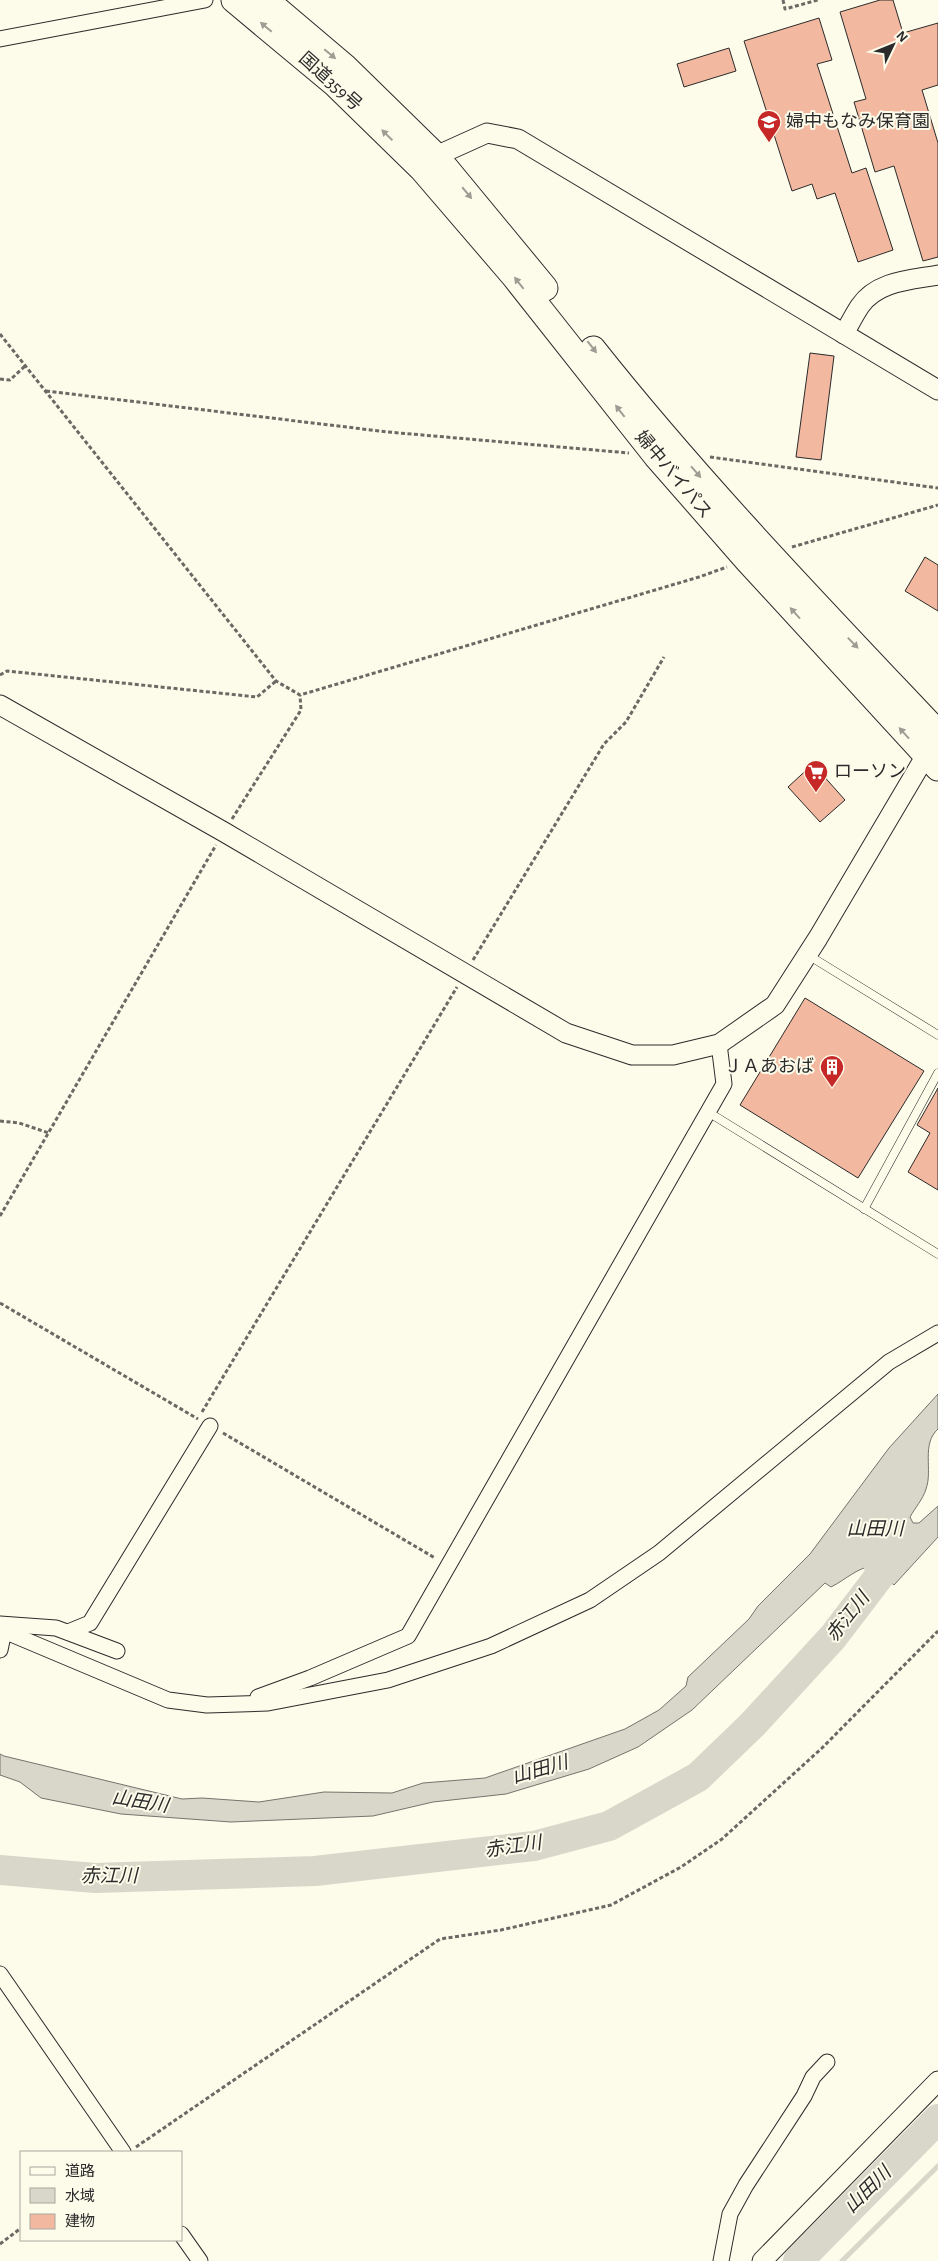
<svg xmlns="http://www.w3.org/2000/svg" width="938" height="2261" viewBox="0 0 938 2261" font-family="'Alegreya Sans','Noto Sans JP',sans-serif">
	<rect width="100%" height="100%" fill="#fdfbea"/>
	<path fill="#d8d7c9" stroke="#74746e" d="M938 1394V1429C921 1444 933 1470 926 1489 923 1499 915 1508 910 1517L913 1523H919L938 1506V1537L894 1585 872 1566C857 1568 845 1580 831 1587L825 1583 692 1710 638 1747 589 1769 506 1794 433 1802 373 1816 231 1822 121 1814 41 1798 20 1782 0 1775V1754L4 1756 182 1799 202 1798 259 1802 324 1792 392 1793 423 1783 485 1778 625 1729 659 1710 686 1686 688 1677 749 1619 758 1606 810 1554 889 1448Z"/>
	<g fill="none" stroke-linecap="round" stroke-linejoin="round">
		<path stroke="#d8d7c9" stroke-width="5" d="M842 2261 938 2166"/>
		<g stroke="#d8d7c9" stroke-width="30">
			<path d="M0 1870 95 1878 315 1871 534 1846 609 1826 698 1777 752 1725 833 1637 881 1574 870 1535"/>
			<path d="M798 2261 938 2119"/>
		</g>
	</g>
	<g fill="#f2b8a0" stroke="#2b2b2b">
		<path d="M880 0H893L903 33 938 23V85L922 90 938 143V257L923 261 894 166 875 172 854 102 866 99 840 12Z"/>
		<path d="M819 18 832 60 817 64 852 173 866 168 893 250 858 262 835 193 817 199 812 184 792 191 744 41Z"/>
		<path d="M729 48 736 71 684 87 677 64Z"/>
		<path d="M810 353 834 356 821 460 796 457Z"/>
		<path d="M925 557 938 565V611L905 591Z"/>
		<path d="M813 764 845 800 820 822 788 787Z"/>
		<path d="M805 998 924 1071 858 1178 740 1105Z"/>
		<path d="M938 1088V1190L908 1172 930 1133 917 1125Z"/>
	</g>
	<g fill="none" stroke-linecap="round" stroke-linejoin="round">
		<g stroke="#2b2b2b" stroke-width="9">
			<g id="service">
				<path d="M808 955 938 1035"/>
				<path d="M708 1112 938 1254"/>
				<path d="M864 1209 938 1073"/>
			</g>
		</g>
		<g stroke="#2b2b2b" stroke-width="17">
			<g id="minor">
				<path d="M0 39 205 0"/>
				<path d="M0 1624 56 1628 117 1651"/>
				<path d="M68 1632 90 1623 210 1426"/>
				<path d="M0 1650 4 1631 168 1700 207 1705 268 1703 388 1680 491 1646 590 1600 659 1553 889 1362 938 1333"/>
				<path d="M258 1697 310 1678 408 1636 724 1084 719 1044"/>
				<path d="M0 1974 123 2152"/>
				<path d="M181 2234 200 2261"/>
				<path d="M721 2261 730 2214 746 2185 804 2096 813 2077 827 2062"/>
			</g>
		</g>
		<g stroke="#2b2b2b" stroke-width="21">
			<g id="tertiary">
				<path d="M427 164 436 156 487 133 518 139 938 390"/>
				<path d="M844 334C849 325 854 315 860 306 877 281 910 280 938 275"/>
				<path d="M0 705 224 832 566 1033 632 1055H673L719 1044 775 1005 818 938 932 745"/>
				<path d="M762 2261 938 2081"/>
			</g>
		</g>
		<g stroke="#2b2b2b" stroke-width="27">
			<g id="trunk">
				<path d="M234 0 336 85 422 169 513 275 656 456 747 560 938 768"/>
				<path d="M266 0 344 66 436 156 545 288"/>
				<path d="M593 349C700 484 820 608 938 733"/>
			</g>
		</g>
		<g stroke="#6a6964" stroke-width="3" stroke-dasharray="4 2.5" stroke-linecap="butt">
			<path d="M783 0 785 9 818 0"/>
			<path d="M0 334 276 681 300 695 699 577 727 567"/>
			<path d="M0 379 10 380 25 366"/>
			<path d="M46 391 388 432 629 453"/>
			<path d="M710 457 938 488"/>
			<path d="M792 547 938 505"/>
			<path d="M0 675 7 671 257 697 276 681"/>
			<path d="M232 819 301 710 300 695"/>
			<path d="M473 960 604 744 626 722 664 657"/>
			<path d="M0 1121 19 1123 49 1133"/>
			<path d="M0 1216 216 845"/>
			<path d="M0 1303 198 1419"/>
			<path d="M202 1412 457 987"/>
			<path d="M223 1433 435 1558"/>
			<path d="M136 2147 440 1939 501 1930 611 1905 681 1867 722 1839 822 1748 938 1631"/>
			<path d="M0 2244 21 2228"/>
		</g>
		<use href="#service" stroke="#fdfbea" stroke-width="8"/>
		<use href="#minor" stroke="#fdfbea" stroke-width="15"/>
		<use href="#tertiary" stroke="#fdfbea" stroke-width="19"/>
		<use href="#trunk" stroke="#fdfbea" stroke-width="25"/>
	</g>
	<defs><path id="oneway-solid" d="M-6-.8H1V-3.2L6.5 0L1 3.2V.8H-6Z" transform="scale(1.25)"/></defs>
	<g fill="#9e9d94">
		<use href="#oneway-solid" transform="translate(266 27) rotate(-140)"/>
		<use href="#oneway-solid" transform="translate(330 54) rotate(40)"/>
		<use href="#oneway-solid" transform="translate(387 135) rotate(-136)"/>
		<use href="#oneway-solid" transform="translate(467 193) rotate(50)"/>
		<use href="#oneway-solid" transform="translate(519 283) rotate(-128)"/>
		<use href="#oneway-solid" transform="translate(592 347) rotate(52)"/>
		<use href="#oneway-solid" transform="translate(620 411) rotate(-128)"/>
		<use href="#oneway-solid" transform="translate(696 472) rotate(49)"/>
		<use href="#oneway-solid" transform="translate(795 613) rotate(-132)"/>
		<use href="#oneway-solid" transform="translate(853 643) rotate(46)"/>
		<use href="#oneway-solid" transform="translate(904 733) rotate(-132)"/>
	</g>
	<defs>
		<g id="school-pin" transform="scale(1.25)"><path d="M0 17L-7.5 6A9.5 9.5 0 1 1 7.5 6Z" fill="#c62828" stroke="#fdfbea"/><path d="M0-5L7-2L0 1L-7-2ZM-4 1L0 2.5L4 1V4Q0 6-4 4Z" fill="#fff"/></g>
		<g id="supermarket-pin" transform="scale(1.25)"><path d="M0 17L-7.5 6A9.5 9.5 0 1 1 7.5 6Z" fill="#c62828" stroke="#fdfbea"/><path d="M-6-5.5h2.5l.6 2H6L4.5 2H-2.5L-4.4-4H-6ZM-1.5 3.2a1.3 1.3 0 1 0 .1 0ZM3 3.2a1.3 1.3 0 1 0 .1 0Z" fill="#fff"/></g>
		<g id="building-pin" transform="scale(1.25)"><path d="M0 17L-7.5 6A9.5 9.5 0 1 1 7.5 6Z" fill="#c62828" stroke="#fdfbea"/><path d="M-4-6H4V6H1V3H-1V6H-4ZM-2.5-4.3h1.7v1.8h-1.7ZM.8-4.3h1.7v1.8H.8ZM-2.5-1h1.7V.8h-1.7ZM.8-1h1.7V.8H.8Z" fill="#fff"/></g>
	</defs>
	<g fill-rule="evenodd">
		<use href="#school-pin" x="769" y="122"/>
		<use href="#supermarket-pin" x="816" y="772"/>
		<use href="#building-pin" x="832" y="1067"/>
	</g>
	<g text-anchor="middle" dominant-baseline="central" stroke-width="4" stroke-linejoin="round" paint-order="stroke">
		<g font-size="18" fill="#2b2b2b" stroke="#fdfbea">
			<text transform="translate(330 82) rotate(42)">国道359号</text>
			<text transform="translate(673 475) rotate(50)">婦中バイパス</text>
		</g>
		<g font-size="18" fill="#2b2b2b" stroke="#fdfbea" text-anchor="start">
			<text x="786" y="122">婦中もなみ保育園</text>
			<text x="834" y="772">ローソン</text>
			<text x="814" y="1067" text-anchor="end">ＪＡあおば</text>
		</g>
		<g font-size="19" font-style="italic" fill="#2b2b2b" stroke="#fdfbea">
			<text x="875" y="1529">山田川</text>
			<text transform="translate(848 1617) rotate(-52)">赤江川</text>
			<text transform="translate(540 1770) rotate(-16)">山田川</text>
			<text transform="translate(140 1802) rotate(9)">山田川</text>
			<text transform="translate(513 1847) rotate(-8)">赤江川</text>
			<text x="109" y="1876">赤江川</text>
			<text transform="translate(868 2190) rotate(-45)">山田川</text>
		</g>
	</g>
	<rect x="20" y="2151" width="162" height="90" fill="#fdfbea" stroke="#a9a89e"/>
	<rect x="30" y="2167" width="25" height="8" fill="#fdfbea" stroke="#a9a89e"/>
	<text x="65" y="2176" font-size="15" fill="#2b2b2b">道路</text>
	<rect x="30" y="2188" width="25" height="15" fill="#d8d7c9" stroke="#a9a89e"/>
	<text x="65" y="2201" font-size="15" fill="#2b2b2b">水域</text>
	<rect x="30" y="2214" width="25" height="15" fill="#f2b8a0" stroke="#a9a89e"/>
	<text x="65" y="2226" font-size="15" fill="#2b2b2b">建物</text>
	<g transform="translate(893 45) rotate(47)" stroke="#fdfbea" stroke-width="4" paint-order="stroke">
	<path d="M0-4L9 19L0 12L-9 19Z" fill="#2b2b2b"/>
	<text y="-8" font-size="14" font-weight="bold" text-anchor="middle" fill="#2b2b2b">N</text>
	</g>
</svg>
